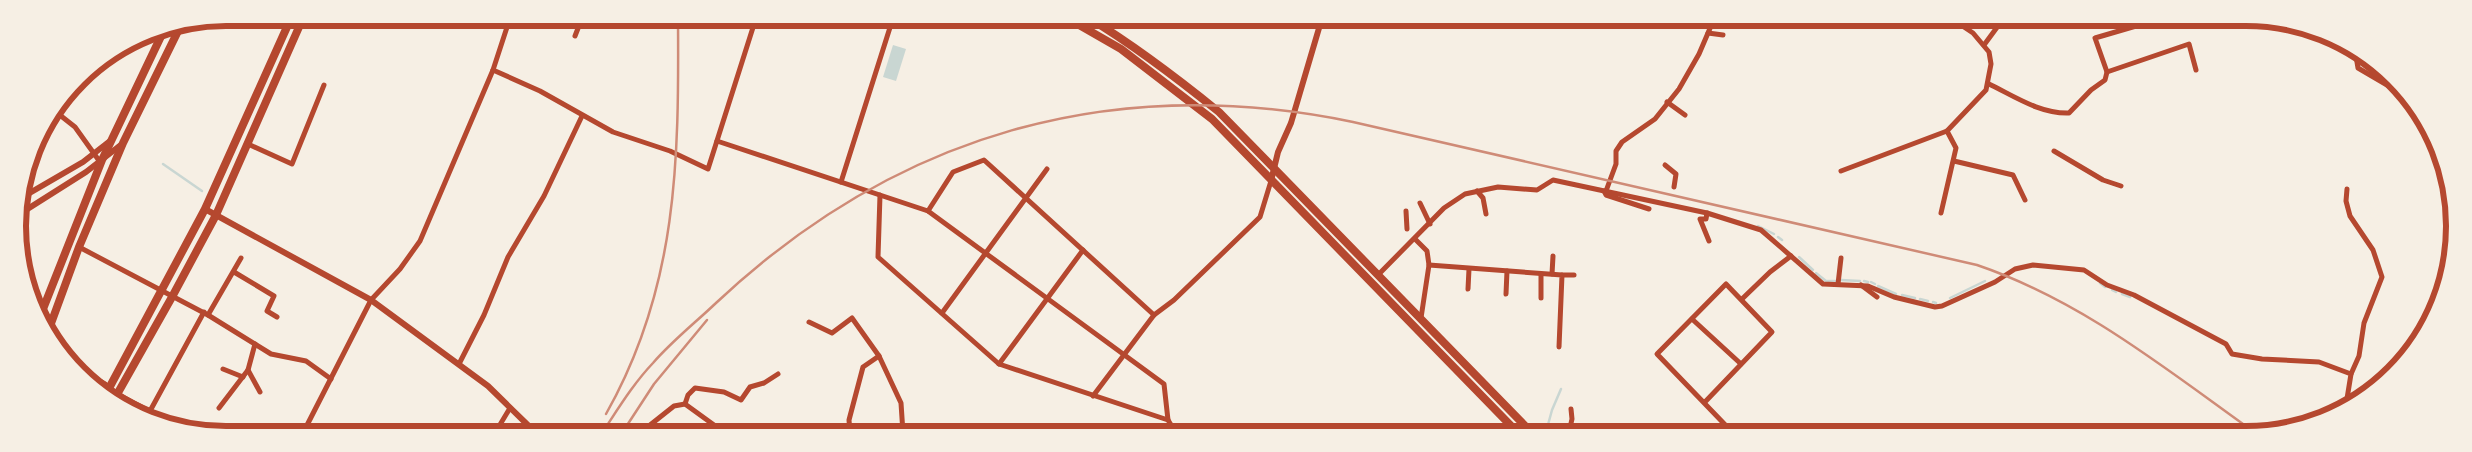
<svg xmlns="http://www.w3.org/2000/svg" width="2472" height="452" viewBox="0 0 2472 452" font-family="Manrope,sans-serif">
	<rect width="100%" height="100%" fill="#f6efe4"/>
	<path fill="#c9d6d2" d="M893 45 906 49 896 81 883 77Z"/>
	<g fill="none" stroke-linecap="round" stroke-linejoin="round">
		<g stroke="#c9d6d2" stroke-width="2.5">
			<path d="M163 164 202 191"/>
			<path d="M1758 226 1774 234"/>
			<path d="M1778 237 1782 240"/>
			<path d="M1799 257 1813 270"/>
			<path d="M1816 273 1826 281H1837"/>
			<path d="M1841 280 1860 281"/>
			<path d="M1864 281 1868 282"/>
			<path d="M1871 282 1875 284"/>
			<path d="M2100 283 2105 287"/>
			<path d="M1878 286 1896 294"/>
			<path d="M2112 290 2116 292"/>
			<path d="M2122 294 2130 297"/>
			<path d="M1902 295 1915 298"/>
			<path d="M1950 298 1985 281"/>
			<path d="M1920 299 1928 301"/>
			<path d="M1933 302 1936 303"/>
			<path d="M1546 432 1552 410 1561 389"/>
		</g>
		<g stroke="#b5482f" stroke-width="5">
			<path d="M1708 33 1723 35"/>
			<path d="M575 36 582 18"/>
			<path d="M1984 45 1998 26"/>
			<path d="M2355 50 2358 68 2411 99"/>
			<path d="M493 70 540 91 613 132 670 151 708 169 756 18"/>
			<path d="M2107 72 2189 44 2196 70"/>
			<path d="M1989 84C2014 96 2040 114 2069 113L2091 90 2105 80 2107 72 2095 38 2160 19"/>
			<path d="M1667 102 1685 115"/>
			<path d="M56 112 75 127 100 162"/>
			<path d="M717 141 928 211 1164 384 1168 420 1176 433"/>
			<path d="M248 144 292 164 324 85"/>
			<path d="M2054 151 2103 180 2121 186"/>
			<path d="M1954 161 2013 175 2025 200"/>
			<path d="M1665 165 1676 174 1674 187"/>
			<path d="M1841 171 1947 131 1986 90 1991 64 1989 52 1973 33 1952 19"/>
			<path d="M841 182 893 18"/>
			<path d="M2347 189 2346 201 2350 216 2373 250 2382 277 2364 323 2359 356 2351 374"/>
			<path d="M1477 191 1483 198 1486 214"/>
			<path d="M1604 191 1606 195 1649 209"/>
			<path d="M1606 191 1616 164V151L1622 142 1655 119 1679 89 1699 54 1714 19"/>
			<path d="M880 195 878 257 999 364 1168 420"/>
			<path d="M1420 203 1430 224"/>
			<path d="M928 211 953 172 984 160 1154 315"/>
			<path d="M1406 211 1407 229"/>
			<path d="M1707 213 1706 219H1700L1709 241"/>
			<path d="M1941 213 1956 148 1947 131"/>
			<path d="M1415 239 1427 251 1429 265 1421 318"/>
			<path d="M79 247 208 315 271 354 306 361 331 379"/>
			<path d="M1429 265 1562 275 1559 347"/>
			<path d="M234 272 274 296 267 311 277 317"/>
			<path d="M1552 274 1553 256"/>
			<path d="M1378 275 1444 208 1465 194 1498 187 1537 190 1553 180 1707 213 1761 230 1823 284 1868 286 1894 297 1935 307 1942 306 1995 282 2015 269 2033 265 2084 270 2107 285 2134 295 2226 344 2232 354 2262 359 2319 362 2351 374 2346 405"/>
			<path d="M1562 275H1574"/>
			<path d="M1838 284 1841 258"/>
			<path d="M1861 285 1877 297"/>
			<path d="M1468 289 1469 269"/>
			<path d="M1506 294 1507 271"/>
			<path d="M1541 298V274"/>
			<path d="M1742 299 1770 272 1791 256"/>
			<path d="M942 313 1047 169"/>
			<path d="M208 315 241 258"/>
			<path d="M1692 319 1741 364"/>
			<path d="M809 322 832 333 852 318 879 356 901 403 903 433"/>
			<path d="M459 364 484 315 508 257 544 196 582 116"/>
			<path d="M999 364 1083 250"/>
			<path d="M72 365 105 384 117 394 179 427"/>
			<path d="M223 369 243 377"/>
			<path d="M248 370 260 392"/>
			<path d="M1093 396 1154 315 1174 300 1260 217 1271 181"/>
			<path d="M1704 403 1772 332 1726 284 1657 354 1734 434"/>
			<path d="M685 404 688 395 695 388 724 392 741 400 750 387 764 383 778 374"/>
			<path d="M219 408 248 370 255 344"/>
			<path d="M150 411 204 312"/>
			<path d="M632 431 635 433"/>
			<path d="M1569 432 1572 419 1571 409"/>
			<path d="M303 433 371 300 400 269 420 241 493 70 510 18"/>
			<path d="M495 433 510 408"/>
			<path d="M640 433 674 406 685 404 725 433"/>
			<path d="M850 433 849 420 863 367 879 356"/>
		</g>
		<g stroke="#b5482f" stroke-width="6">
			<path d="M1271 181 1278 152 1291 123 1322 18"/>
			<path d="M21 198 83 162 110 141"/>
			<path d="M205 209 371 300 488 386 536 433"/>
			<path d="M18 215 86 172 122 144"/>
		</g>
		<g stroke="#b5482f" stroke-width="8">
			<path d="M1067 18 1121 49 1212 119 1519 434"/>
			<path d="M1089 18C1135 46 1177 78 1219 112L1533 434"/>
			<path d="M41 314 102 160 164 30"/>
			<path d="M49 329 79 247 123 143 180 27"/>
			<path d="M107 392 205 209 291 18"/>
			<path d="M115 398 172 297 216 215 303 18"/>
		</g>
		<g stroke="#cf8b77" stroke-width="2.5">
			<path d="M606 414C678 287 679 160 678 18"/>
			<path d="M602 433C618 409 633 384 653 363 672 341 695 323 716 303 896 134 1112 72 1353 122L1977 265C2083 301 2167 370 2257 434"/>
			<path d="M622 433 654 384 707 320"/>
		</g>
	</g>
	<path d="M0 0H2472V452H0ZM226 26H2246A200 200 0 0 1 2446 226V226A200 200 0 0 1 2246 426H226A200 200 0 0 1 26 226V226A200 200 0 0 1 226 26Z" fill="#f6efe4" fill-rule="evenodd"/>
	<path fill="none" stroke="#b5482f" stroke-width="6" d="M226 26H2246A200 200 0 0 1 2446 226V226A200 200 0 0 1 2246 426H226A200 200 0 0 1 26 226V226A200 200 0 0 1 226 26Z"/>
</svg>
